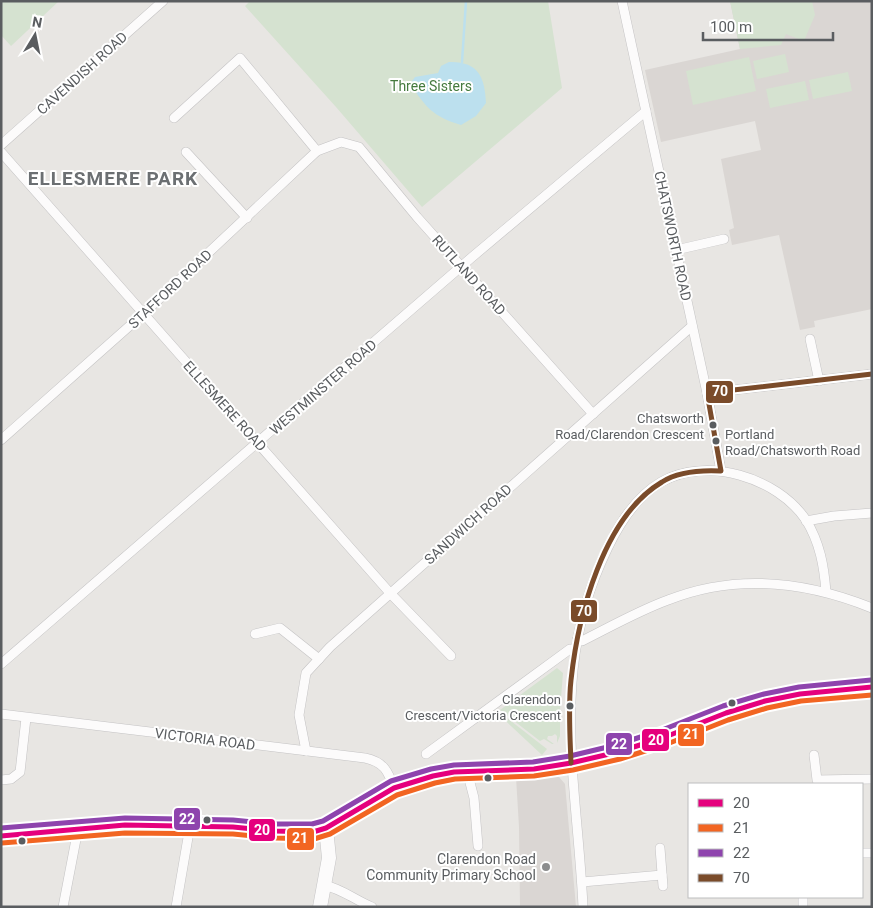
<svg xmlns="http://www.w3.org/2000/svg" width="873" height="908" viewBox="0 0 873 908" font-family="Roboto,sans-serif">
	<rect width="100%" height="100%" fill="#e8e6e3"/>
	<g fill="#dad6d3">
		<path d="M730 1H872V309L814 321 815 327 800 330 779 235 732 245 729 230 734 228 721 159 761 150 755 121 661 142 645 70 740 49Z"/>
		<path d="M552 773 559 777 565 784 576 907H520L519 827 516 777Z"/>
	</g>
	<g fill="#d5e2d0">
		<path d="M1 1H59L11 46 1 35Z"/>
		<path d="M250 1H548L562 88 422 207 336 107 245 6Z"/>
		<path d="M730 1H812L815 15 804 41 786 34 781 45 740 49Z"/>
		<path d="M785 54 789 72 757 79 753 61Z"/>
		<path d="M749 57 756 91 693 105 686 71Z"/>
		<path d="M848 72 852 91 813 99 809 80Z"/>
		<path d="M805 81 809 100 770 108 766 89Z"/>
		<path d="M557 668 563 673 560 710V736L557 743V736L555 734 552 736H548L547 739 554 744H552L544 739 540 741 500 710Z"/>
		<path d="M498 711 547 749 542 755 496 712Z"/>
	</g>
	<path fill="#bce0ee" d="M449 62C478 61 485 77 486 103L476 116 461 125C432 116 427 108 410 84L415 77 438 73 441 66Z"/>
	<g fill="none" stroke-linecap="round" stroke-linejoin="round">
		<path stroke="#bce0ee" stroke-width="2.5" d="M462 62 466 1"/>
		<g stroke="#c4c3c4" stroke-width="10">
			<g id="street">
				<path d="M622 1 707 393 721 471"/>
				<path d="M174 118 240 58 317 151"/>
				<path d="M1 145 163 1"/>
				<path d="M1 152 390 593 451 656"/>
				<path d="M186 152 247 218"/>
				<path d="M676 250 724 239"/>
				<path d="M810 339 819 381"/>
				<path d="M707 393 872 374"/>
				<path d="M1 440 143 314 317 151 341 142 359 147 417 217 593 414"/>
				<path d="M806 521 834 516 872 513"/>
				<path d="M255 634 280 628 319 659"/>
				<path d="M577 640 582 641C610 627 638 611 668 600 736 573 805 581 872 608"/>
				<path d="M1 664 471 258 646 111"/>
				<path d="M1 714 365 758C384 762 388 771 394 788"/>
				<path d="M306 751 299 715 306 673 330 647 692 326"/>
				<path d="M426 754 570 649H575"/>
				<path d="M814 755 817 780 872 779"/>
				<path d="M467 771 474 798 478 846"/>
				<path d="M1 780 11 779 20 772 26 718"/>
				<path d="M660 848 663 886"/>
				<path d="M862 853H872"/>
				<path d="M582 882 662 875"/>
				<path d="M324 885C342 889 355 900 372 907"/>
				<path d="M803 905V897"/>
				<path d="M63 907 78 829"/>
				<path d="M176 907 190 826"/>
				<path d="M583 907C578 794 552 687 595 577 608 544 628 501 661 482 706 456 777 477 806 520 820 543 824 566 826 592"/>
			</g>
		</g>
		<g stroke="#c4c3c4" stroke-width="15">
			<g id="secondary">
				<path d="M1 836 125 825 233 827 275 831 313 832 326 828 394 788 433 776 454 772 534 769 571 763 618 752 665 737 726 713 765 701 800 694 872 687"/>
				<path d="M320 907 329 858 326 828"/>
			</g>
		</g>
		<use href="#street" stroke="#fcfbfb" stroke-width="9"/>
		<use href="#secondary" stroke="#fcfbfb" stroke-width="14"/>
		<g stroke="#fff" stroke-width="9">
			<path id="bus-1" d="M1 836 125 825 233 827 275 831 313 832 326 828 394 788 433 776 454 772 534 769 571 763 618 752 665 737 726 713 765 701 800 694 872 687"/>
		</g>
		<g stroke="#fff" stroke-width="9">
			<path id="bus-2" d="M2 843 125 833 233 834 275 838 314 839 330 834 397 795 435 783 455 779 534 776 573 770 620 759 667 744 728 720 767 708 801 701 872 695"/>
		</g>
		<g stroke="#fff" stroke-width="9">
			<path id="bus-3" d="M1 828 125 818 233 820 275 824H312L323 821 391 781 431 769 454 765 533 762 570 756 616 745 662 730 723 706 764 694 799 687 871 680"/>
		</g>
		<g stroke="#fff" stroke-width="9">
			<path id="bus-4" d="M571 763C570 735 568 707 571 680 578 616 603 517 662 482 679 471 701 470 721 471L707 393 872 374"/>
		</g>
		<use href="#bus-1" stroke="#e5007d" stroke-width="5"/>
		<use href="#bus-2" stroke="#f26522" stroke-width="5"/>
		<use href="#bus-3" stroke="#8e44ad" stroke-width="5"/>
		<use href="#bus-4" stroke="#7a4b2a" stroke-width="5"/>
	</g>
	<g fill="#5a5d60" stroke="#fff" stroke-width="2">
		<circle cx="713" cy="425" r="4.5"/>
		<circle cx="716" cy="441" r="4.5"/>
		<circle cx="732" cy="703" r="4.5"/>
		<circle cx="570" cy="706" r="4.5"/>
		<circle cx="488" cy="778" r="4.5"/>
		<circle cx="207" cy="820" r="4.5"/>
		<circle cx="22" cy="841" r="4.5"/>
	</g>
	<circle fill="#8c8d8e" stroke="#fff" stroke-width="2" cx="546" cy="867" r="5"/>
	<g text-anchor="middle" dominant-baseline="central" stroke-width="4" stroke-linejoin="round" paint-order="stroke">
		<g font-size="13" fill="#5a5d60" stroke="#fff" text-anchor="end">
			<text x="704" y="418">Chatsworth<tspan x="704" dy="16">Road/Clarendon Crescent</tspan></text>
			<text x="725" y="434" text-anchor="start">Portland<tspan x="725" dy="16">Road/Chatsworth Road</tspan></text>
			<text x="561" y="699">Clarendon<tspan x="561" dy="16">Crescent/Victoria Crescent</tspan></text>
		</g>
		<g font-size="14" fill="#5a5d60" stroke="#fff">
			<text transform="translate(82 73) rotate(-42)">CAVENDISH ROAD</text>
			<text transform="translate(673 236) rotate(78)">CHATSWORTH ROAD</text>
			<text transform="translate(469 275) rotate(48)">RUTLAND ROAD</text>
			<text transform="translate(170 289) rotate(-43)">STAFFORD ROAD</text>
			<text transform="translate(323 387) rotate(-41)">WESTMINSTER ROAD</text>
			<text transform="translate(225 406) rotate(48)">ELLESMERE ROAD</text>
			<text transform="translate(468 524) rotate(-42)">SANDWICH ROAD</text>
			<text transform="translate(205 739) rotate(7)">VICTORIA ROAD</text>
		</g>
		<g font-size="14" fill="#457a3e" stroke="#fff">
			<text x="431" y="86">Three Sisters</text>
		</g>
		<g font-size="14" fill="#5a5d60" stroke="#fff" text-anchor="end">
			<text x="536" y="859">Clarendon Road<tspan x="536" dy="16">Community Primary School</tspan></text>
		</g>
		<g font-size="19" font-weight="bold" letter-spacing="1" fill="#6b6f72" stroke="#fff">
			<text x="113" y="178">ELLESMERE PARK</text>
		</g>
	</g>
	<g stroke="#fff" stroke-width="2">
		<rect x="705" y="380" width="29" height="24" rx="5" fill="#7a4b2a"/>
		<rect x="570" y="599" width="28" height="24" rx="5" fill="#7a4b2a"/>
		<rect x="677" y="723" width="28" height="24" rx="5" fill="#f26522"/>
		<rect x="641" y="728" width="29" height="24" rx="5" fill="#e5007d"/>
		<rect x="605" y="732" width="28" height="24" rx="5" fill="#8e44ad"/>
		<rect x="173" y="807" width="28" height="24" rx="5" fill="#8e44ad"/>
		<rect x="248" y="818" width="28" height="24" rx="5" fill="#e5007d"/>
		<rect x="286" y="827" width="29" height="24" rx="5" fill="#f26522"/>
	</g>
	<g font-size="14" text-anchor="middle" font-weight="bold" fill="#fff">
		<text x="720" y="396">70</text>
		<text x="584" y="616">70</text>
		<text x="691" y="739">21</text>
		<text x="656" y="745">20</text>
		<text x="619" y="749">22</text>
		<text x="187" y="824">22</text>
		<text x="262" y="835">20</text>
		<text x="300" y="843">21</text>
	</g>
	<rect width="873" height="908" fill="none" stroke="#5a5d60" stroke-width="5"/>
	<rect x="688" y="783" width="175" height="115" fill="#ffffff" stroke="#bdbebf"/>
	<rect x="698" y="799" width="25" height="8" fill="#e5007d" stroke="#bdbebf"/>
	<text x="733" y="808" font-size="15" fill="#5a5d60">20</text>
	<rect x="698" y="824" width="25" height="8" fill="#f26522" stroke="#bdbebf"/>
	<text x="733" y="833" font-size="15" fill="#5a5d60">21</text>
	<rect x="698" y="849" width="25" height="8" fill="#8e44ad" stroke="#bdbebf"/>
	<text x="733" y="858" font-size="15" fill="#5a5d60">22</text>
	<rect x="698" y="874" width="25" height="8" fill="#7a4b2a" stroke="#bdbebf"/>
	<text x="733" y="883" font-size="15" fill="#5a5d60">70</text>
	<g transform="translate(35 35) rotate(10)" stroke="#ffffff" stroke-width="4" paint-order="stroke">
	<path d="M0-4L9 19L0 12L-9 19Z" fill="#5a5d60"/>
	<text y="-8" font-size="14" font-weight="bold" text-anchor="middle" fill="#5a5d60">N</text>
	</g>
	<path d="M703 32v8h130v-8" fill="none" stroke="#5a5d60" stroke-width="2.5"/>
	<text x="710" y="32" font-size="15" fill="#5a5d60" stroke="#ffffff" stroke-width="4" paint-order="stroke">100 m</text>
</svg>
